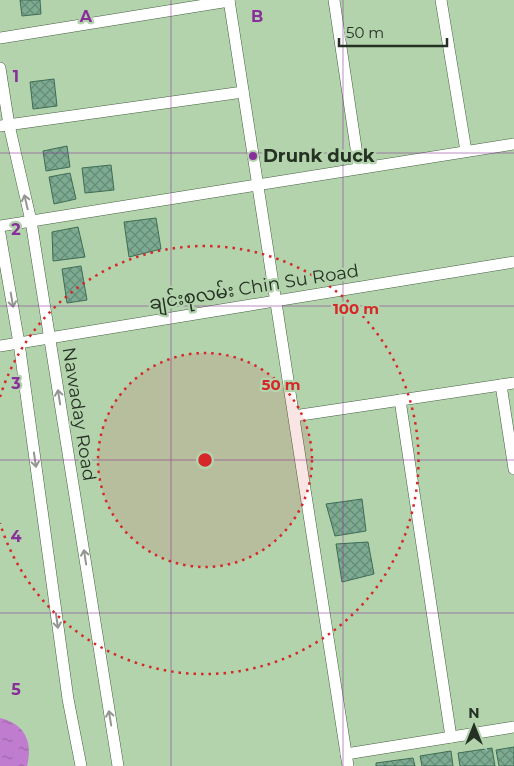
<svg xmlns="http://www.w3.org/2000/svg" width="514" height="766" viewBox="0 0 514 766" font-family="Montserrat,'Noto Sans Myanmar',sans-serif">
	<defs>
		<pattern id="water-ripples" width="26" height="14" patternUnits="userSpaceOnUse" patternTransform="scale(1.25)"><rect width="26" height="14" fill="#c07ccf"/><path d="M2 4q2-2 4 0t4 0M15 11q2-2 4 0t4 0" fill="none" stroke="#9c66a8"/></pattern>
		<pattern id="building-cross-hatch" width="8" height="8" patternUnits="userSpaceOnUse" patternTransform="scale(1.25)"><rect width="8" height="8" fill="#7dab92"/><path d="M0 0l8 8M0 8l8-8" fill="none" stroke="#668c77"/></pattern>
	</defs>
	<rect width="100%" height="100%" fill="#b3d3ad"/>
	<path fill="url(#water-ripples)" d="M0 718C25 724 33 742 27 766H0Z"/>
	<g fill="url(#building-cross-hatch)" stroke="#3f6c55">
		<path d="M20 0H40L41 14 22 16Z"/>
		<path d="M54 79 57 106 33 109 30 82Z"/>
		<path d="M67 146 70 167 46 171 43 151Z"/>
		<path d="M111 165 114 190 85 193 82 168Z"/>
		<path d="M70 173 76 199 54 204 49 177Z"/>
		<path d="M156 218 161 249 129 257 124 222Z"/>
		<path d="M78 227 85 257 53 261 52 232Z"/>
		<path d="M81 266 87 300 67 303 62 269Z"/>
		<path d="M362 499 366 531 335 536 326 504Z"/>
		<path d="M368 542 374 574 342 582 336 544Z"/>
		<path d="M514 747V766H499L496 750Z"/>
		<path d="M492 748 495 766H460L458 753Z"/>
		<path d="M451 751 453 766H422L420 756Z"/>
		<path d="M413 758 415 766H376V763Z"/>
	</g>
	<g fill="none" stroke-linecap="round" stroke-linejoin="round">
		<g stroke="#44603f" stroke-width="12">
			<g id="street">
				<path d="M229 0 348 766"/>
				<path d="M334 0 359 168"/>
				<path d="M441 0 466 151"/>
				<path d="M0 38 229 1"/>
				<path d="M0 68 9 125 31 221 118 766"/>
				<path d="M0 126 243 92"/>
				<path d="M0 226 514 144"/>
				<path d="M0 234 19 343 68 699 81 766"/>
				<path d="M0 346 514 262"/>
				<path d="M501 385 514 469"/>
				<path d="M400 400 451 737"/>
				<path d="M294 416 514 383"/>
				<path d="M346 754 514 727"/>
			</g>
		</g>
		<use href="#street" stroke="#fff" stroke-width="11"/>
	</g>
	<defs><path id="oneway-shaft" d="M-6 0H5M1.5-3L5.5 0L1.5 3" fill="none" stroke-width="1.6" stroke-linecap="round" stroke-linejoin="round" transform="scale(1.25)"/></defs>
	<g stroke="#929890">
		<use href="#oneway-shaft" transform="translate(26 202) rotate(-103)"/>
		<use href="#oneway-shaft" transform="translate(12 300) rotate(80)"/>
		<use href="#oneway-shaft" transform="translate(59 397) rotate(-99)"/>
		<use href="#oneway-shaft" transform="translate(35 460) rotate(82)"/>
		<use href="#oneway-shaft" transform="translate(85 557) rotate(-99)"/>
		<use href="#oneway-shaft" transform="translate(57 621) rotate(82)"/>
		<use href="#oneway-shaft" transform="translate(110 718) rotate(-99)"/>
	</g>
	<path fill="none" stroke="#892f9b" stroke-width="1" stroke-opacity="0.55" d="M171 0V766M343 0V766M0 153H514M0 306H514M0 460H514M0 613H514"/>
	<circle cx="205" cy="460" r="107" fill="#d62828" fill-opacity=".12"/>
	<g fill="none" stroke="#d62828" stroke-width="2.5" stroke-dasharray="2.5 5">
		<circle cx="205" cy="460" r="107"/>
		<path d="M0 397A214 214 0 1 1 0 523"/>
	</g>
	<circle fill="#892f9b" stroke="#b3d3ad" stroke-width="2" cx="253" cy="156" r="5"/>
	<g text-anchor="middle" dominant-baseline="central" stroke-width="4.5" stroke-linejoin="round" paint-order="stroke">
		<g font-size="18" font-weight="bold" fill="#253122" stroke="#b3d3ad" text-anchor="start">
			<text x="263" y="156">Drunk duck</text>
		</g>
		<g font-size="18" fill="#253122" stroke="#b3d3ad">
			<text transform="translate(254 287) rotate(-9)">ချင်းစုလမ်း Chin Su Road</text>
			<text transform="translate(79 414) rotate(81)">Nawaday Road</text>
		</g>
	</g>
	<g font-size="16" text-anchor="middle" font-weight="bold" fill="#892f9b" stroke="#b3d3ad" stroke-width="4.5" stroke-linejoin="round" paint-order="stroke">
		<text x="86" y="22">A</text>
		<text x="257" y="22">B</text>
		<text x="16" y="82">1</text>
		<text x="16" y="235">2</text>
		<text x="16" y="389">3</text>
		<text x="16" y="542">4</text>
		<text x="16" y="695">5</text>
	</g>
	<circle cx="205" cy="460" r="8" fill="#d62828" stroke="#b3d3ad" stroke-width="2.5"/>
	<g font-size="15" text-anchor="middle" font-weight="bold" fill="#d62828" stroke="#b3d3ad" stroke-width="4.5" stroke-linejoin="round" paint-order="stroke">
		<text x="356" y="314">100 m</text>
		<text x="281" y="390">50 m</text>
	</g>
	<g transform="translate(474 726)" stroke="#b3d3ad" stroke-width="4" paint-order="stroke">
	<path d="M0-4L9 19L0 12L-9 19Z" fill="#253122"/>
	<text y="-8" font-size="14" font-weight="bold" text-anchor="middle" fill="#253122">N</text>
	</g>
	<path d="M339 38v8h108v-8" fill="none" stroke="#253122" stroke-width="2.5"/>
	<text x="346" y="38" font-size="15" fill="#253122" stroke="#b3d3ad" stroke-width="4" paint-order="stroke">50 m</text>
</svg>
